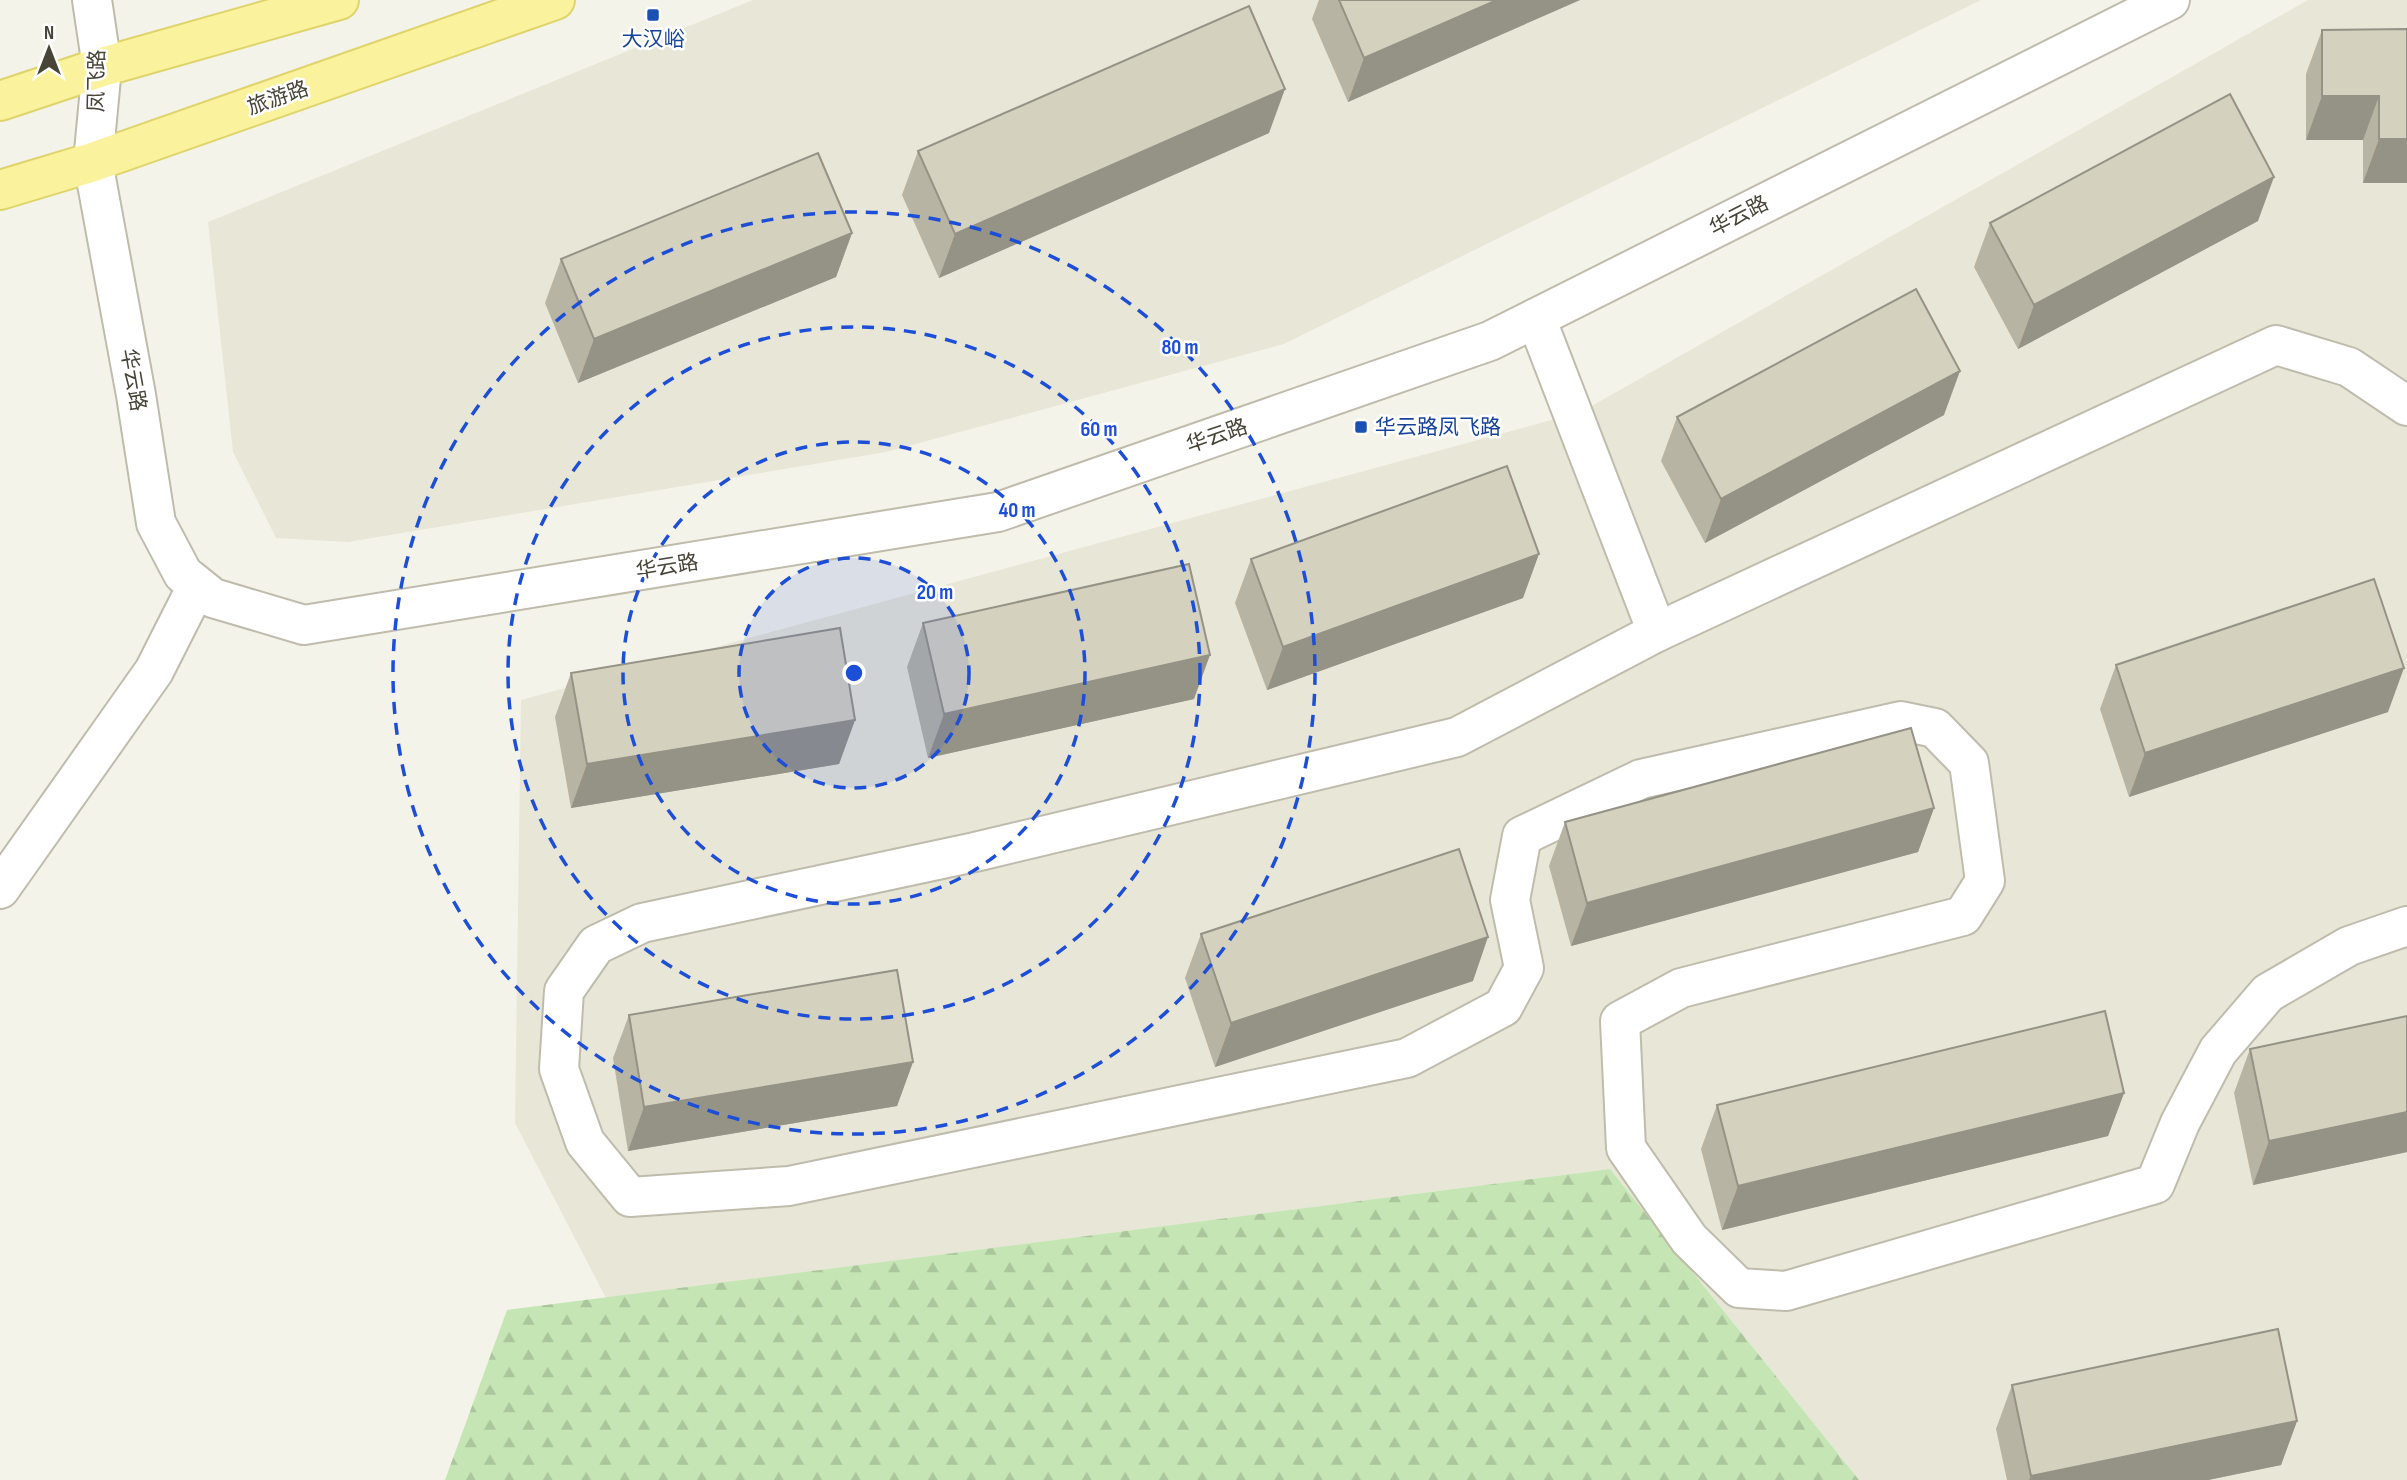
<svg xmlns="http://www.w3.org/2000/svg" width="2407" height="1480" viewBox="0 0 2407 1480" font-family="'Sofia Sans Condensed','Noto Sans SC',sans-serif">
	<defs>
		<pattern id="forest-firs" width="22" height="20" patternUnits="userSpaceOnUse" patternTransform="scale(1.75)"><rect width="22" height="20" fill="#c5e6b4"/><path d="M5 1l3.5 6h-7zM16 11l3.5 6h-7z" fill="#abc69c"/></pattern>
	</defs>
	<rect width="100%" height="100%" fill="#f4f3e9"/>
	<g fill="#e7e6d7">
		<path d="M753 0H1981L1284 344 886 452 348 542 276 538 233 452 208 222Z"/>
		<path d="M2308 0H2407V1480H1859L1610 1169 606 1298 515 1123 521 700 1581 412Z"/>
	</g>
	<path fill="url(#forest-firs)" d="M1610 1169 1859 1480H445L507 1310Z"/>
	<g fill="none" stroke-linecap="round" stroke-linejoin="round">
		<g stroke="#bfbcac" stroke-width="42">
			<g id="minor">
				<path d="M92 0 102 67 93 162 136 395 156 523 183 574 213 598 304 625 998 512 1490 341 2170 0"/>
				<path d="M1536 318 1657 632 1457 737 975 852 642 923 596 945 564 991 559 1069 585 1142 630 1197 789 1186 1407 1058 1503 1007 1524 968 1510 900 1522 836 1641 779 1901 721 1935 728 1969 763 1985 881 1963 916 1681 988 1620 1021 1626 1148 1689 1239 1739 1288 1786 1291 2155 1184 2180 1123 2218 1051 2268 993 2349 946 2407 926"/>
				<path d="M1657 632 2276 345 2349 367 2407 406"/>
				<path d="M0 889 154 671 197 586"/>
			</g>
		</g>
		<g stroke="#dfd46c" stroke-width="42">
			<g id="major">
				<path d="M0 101 102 67 339 0"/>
				<path d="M0 190 93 162 555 0"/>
			</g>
		</g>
		<use href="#minor" stroke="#fff" stroke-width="38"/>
		<use href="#major" stroke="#faf29c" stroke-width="38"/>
	</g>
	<g fill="#b7b4a4">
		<path d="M1319 0H1580L1348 102 1312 19Z"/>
		<path d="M2407 29V183H2363V140H2306V74L2322 30Z"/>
		<path d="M1269 133 939 278 902 195 918 151Z"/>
		<path d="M2258 221 2018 349 1974 267 1990 223Z"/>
		<path d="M852 233 836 277 578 383 545 303 561 259Z"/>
		<path d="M1944 415 1705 543 1661 461 1677 417Z"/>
		<path d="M1251 559 1523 598 1267 690 1235 603Z"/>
		<path d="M923 623 1194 699 928 758 907 667Z"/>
		<path d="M2116 665 2388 712 2129 797 2100 709Z"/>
		<path d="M571 673 855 720 839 764 571 808 555 717Z"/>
		<path d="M1934 808 1918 852 1571 946 1549 866 1565 822Z"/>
		<path d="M1201 934 1473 981 1215 1067 1185 978Z"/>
		<path d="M629 1015 913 1062 897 1106 628 1151 613 1058Z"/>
		<path d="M2407 1016V1152L2253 1185 2234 1093 2250 1049Z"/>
		<path d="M2124 1093 2108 1136 1722 1230 1701 1149 1717 1105Z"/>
		<path d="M2012 1385 2297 1421 2281 1465 2208 1480H2007L1996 1429Z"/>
	</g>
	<g fill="#959286">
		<path d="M1497 0H1580L1348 102 1364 58Z"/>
		<path d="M1285 89 1269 133 939 278 955 234Z"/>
		<path d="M2322 96H2379L2363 140H2306Z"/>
		<path d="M2379 139H2407V183H2363Z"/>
		<path d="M2274 177 2258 221 2018 349 2034 305Z"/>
		<path d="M852 233 836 277 578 383 594 339Z"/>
		<path d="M1960 371 1944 415 1705 543 1721 499Z"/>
		<path d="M1539 554 1523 598 1267 690 1283 647Z"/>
		<path d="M1210 655 1194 699 928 758 944 714Z"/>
		<path d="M2404 668 2388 712 2129 797 2145 753Z"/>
		<path d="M855 720 839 764 571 808 587 764Z"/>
		<path d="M1934 808 1918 852 1571 946 1587 903Z"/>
		<path d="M1488 937 1473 981 1215 1067 1231 1023Z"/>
		<path d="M913 1062 897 1106 628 1151 644 1107Z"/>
		<path d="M2124 1093 2108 1136 1722 1230 1738 1186Z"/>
		<path d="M2407 1112V1152L2253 1185 2269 1141Z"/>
		<path d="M2297 1421 2281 1465 2208 1480H2029L2031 1476Z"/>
	</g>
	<g fill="#d5d1bf" stroke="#959286" stroke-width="2">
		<path d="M1339 0H1497L1364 58Z"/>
		<path d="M1249 6 1285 89 955 234 918 151Z"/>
		<path d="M2407 29V139H2379V96H2322V30Z"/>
		<path d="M2230 94 2274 177 2034 305 1990 223Z"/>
		<path d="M818 153 852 233 594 339 561 259Z"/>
		<path d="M1916 289 1960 371 1721 499 1677 417Z"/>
		<path d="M1507 466 1539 554 1283 647 1251 559Z"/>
		<path d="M1189 564 1210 655 944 714 923 623Z"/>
		<path d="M2374 579 2404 668 2145 753 2116 665Z"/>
		<path d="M840 628 855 720 587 764 571 673Z"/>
		<path d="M1911 728 1934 808 1587 903 1565 822Z"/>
		<path d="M1459 849 1488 937 1231 1023 1201 934Z"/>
		<path d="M897 970 913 1062 644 1107 629 1015Z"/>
		<path d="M2105 1011 2124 1093 1738 1186 1717 1105Z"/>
		<path d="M2407 1016V1112L2269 1141 2250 1049Z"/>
		<path d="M2278 1329 2297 1421 2031 1476 2012 1385Z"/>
	</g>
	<circle cx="854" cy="673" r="115" fill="#1d4ed8" fill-opacity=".12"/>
	<g fill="none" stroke="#1d4ed8" stroke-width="3.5" stroke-dasharray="12 9">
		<circle cx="854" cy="673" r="115"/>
		<circle cx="854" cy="673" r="231"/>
		<circle cx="854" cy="673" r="346"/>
		<circle cx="854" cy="673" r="461"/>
	</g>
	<g fill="#1a4fb4" stroke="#fff" stroke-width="2.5">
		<rect x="646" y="8" width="14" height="14" rx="3.5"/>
		<rect x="1354" y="420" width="14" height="14" rx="3.5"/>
	</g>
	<g text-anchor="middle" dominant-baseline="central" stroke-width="5" stroke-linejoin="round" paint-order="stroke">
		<g font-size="21" fill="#164399" stroke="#fff">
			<text x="653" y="39">大汉峪</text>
			<text x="1375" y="427" text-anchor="start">华云路凤飞路</text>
		</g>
		<g font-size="21" fill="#474438" stroke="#fff">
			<text transform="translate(97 81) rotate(-89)">凤飞路</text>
			<text transform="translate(278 98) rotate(-19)">旅游路</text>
			<text transform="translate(1739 216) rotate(-27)">华云路</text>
			<text transform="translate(133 380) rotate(80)">华云路</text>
			<text transform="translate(1217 436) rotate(-19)">华云路</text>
			<text transform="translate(667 567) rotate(-9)">华云路</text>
		</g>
	</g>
	<circle cx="854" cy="673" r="10" fill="#1d4ed8" stroke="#fff" stroke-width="3.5"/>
	<g font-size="21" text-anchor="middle" font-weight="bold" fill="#1d4ed8" stroke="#fff" stroke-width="5" stroke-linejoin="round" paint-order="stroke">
		<text x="1180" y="354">80 m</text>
		<text x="1099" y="436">60 m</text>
		<text x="1017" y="517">40 m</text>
		<text x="935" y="599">20 m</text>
	</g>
	<g transform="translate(49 49)" stroke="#ffffff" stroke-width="5" paint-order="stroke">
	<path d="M0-5L12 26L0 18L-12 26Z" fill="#474438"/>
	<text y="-10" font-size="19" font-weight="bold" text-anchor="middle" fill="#474438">N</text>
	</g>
</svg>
